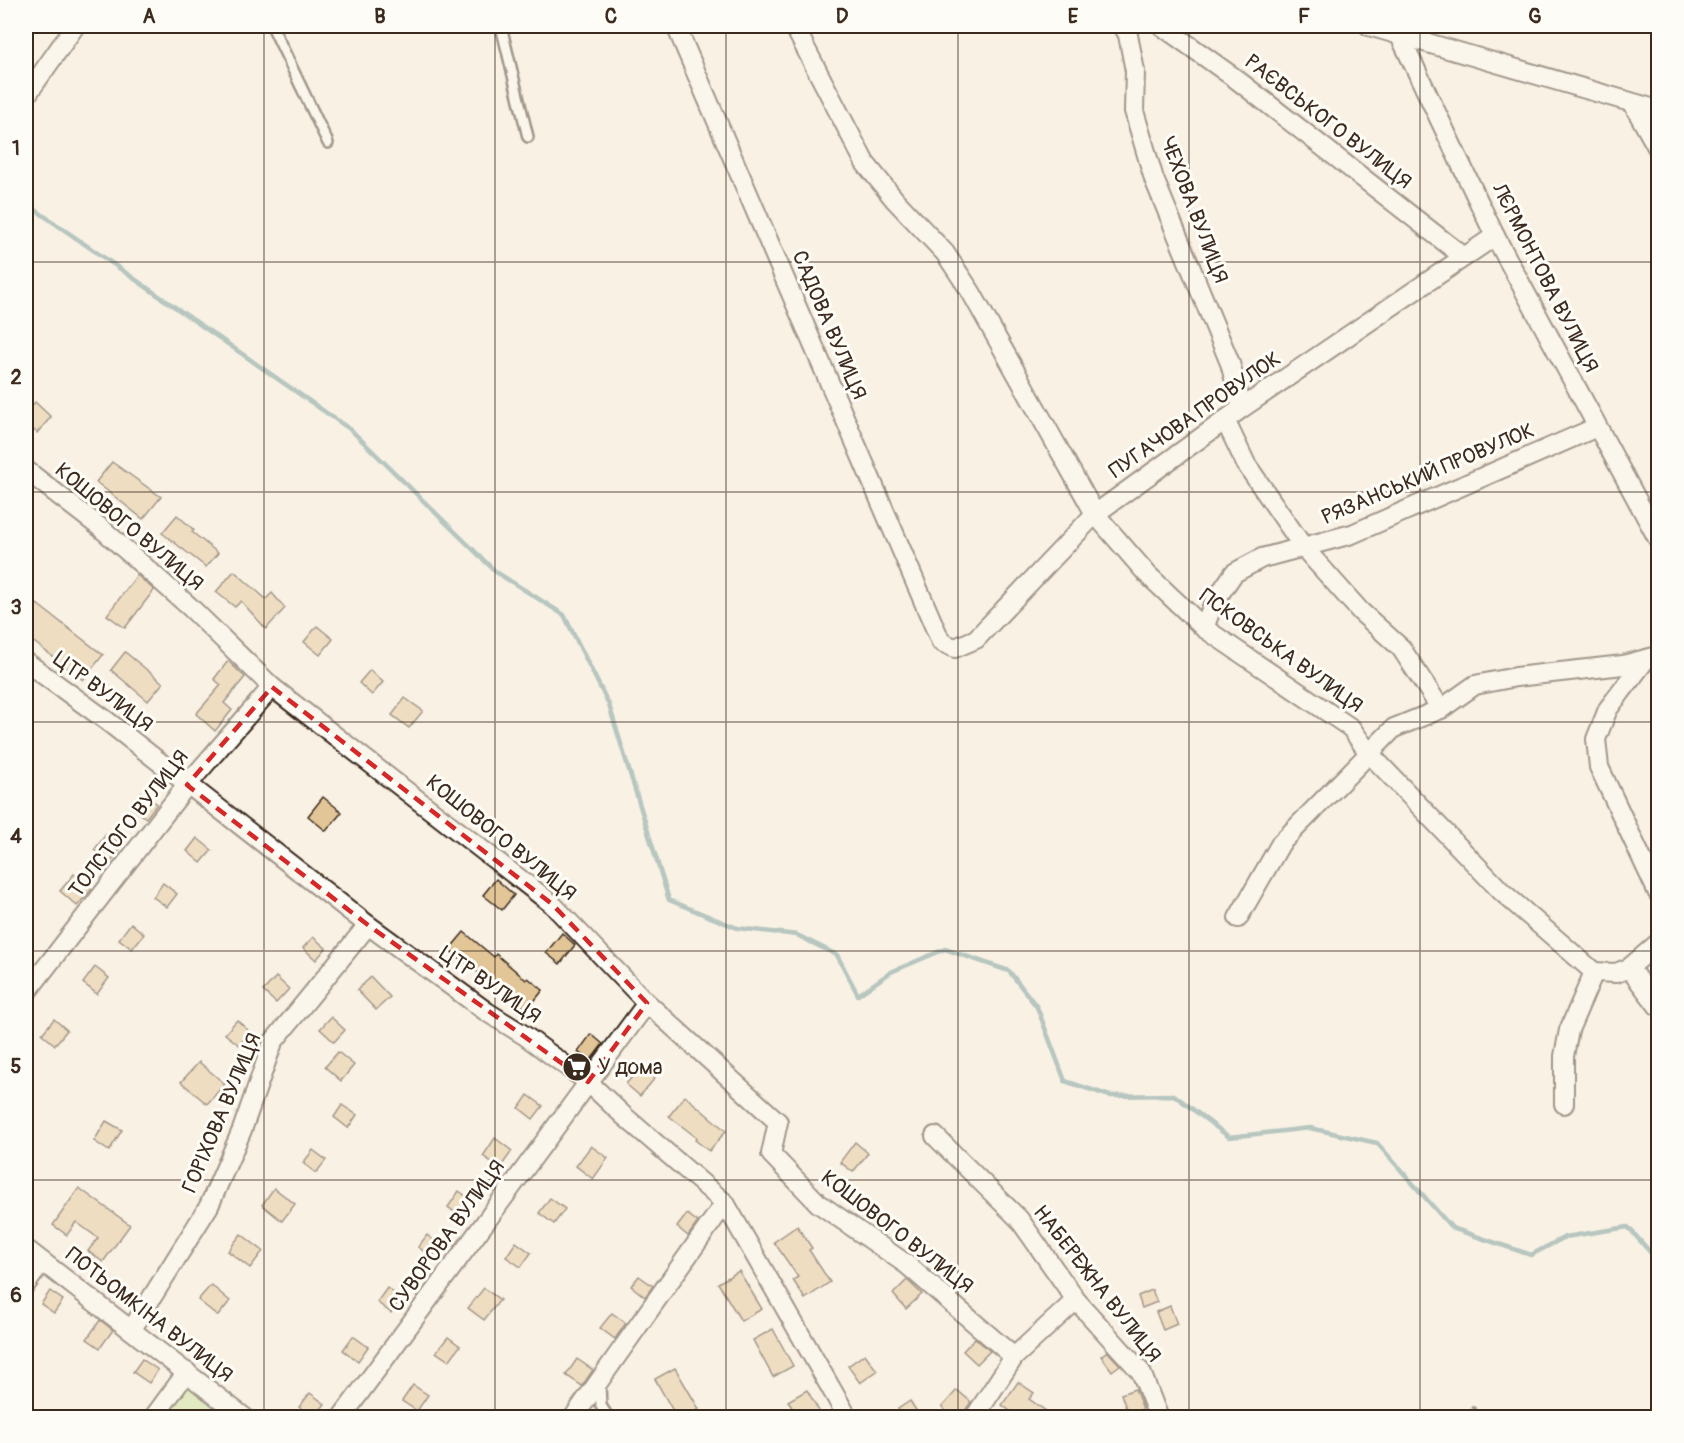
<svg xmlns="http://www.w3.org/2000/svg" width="1684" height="1443" viewBox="0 0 1684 1443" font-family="Pangolin,sans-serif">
	<rect width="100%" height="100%" fill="#f8f1e4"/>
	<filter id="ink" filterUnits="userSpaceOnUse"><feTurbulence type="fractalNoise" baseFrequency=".0167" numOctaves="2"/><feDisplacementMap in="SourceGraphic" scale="12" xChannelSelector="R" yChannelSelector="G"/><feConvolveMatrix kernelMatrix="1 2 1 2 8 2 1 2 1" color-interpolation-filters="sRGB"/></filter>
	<g filter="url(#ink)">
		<path fill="#cae298" stroke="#82865b" stroke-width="1.5" d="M187 1372 245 1418H151Z"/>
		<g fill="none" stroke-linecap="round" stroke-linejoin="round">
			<path stroke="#689293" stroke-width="4.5" d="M30 206 351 430 496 572 564 615 609 705 669 900 737 928 797 935 837 955 858 995 891 972 945 949 1009 971 1037 1007 1065 1081 1110 1096 1174 1095 1229 1137 1310 1128 1377 1143 1452 1228 1531 1255 1565 1237 1628 1227 1658 1261"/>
		</g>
		<g fill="#e3c697" stroke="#3b2a1e" stroke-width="1.5">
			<path d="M35 402 51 417 37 433 26 423V413Z"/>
			<path d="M112 462 161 497 143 519 96 482Z"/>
			<path d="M177 515 194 530 192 532 218 553 206 567 162 533Z"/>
			<path d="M234 571 266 599 272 593 285 608 266 629 241 601 235 607 216 592Z"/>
			<path d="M137 575 154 590 125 628 107 615Z"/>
			<path d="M37 604 103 655 83 680 26 636V619Z"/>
			<path d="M317 626 333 639 320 655 304 642Z"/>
			<path d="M125 652 163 683 148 701 111 670Z"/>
			<path d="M228 661 245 677 224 703 232 710 215 731 196 714 221 685 214 679Z"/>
			<path d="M370 670 383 682 372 695 359 683Z"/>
			<path d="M405 698 423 711 409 728 392 715Z"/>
			<path d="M141 792 157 804 146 818 130 806Z"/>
			<path d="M323 797 342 812 326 831 308 816Z"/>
			<path d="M107 833 123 845 111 862 94 850Z"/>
			<path d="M197 838 212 850 201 863 187 851Z"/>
			<path d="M74 874 92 889 77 906 60 891Z"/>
			<path d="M496 879 514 895 502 910 483 895Z"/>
			<path d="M163 883 177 894 167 907 153 897Z"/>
			<path d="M131 923 144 934 132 949 119 939Z"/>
			<path d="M464 932 494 957 496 954 526 980 528 978 543 990 527 1010 449 950Z"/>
			<path d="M562 933 575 945 560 964 546 953Z"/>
			<path d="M313 937 326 948 316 960 303 948Z"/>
			<path d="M95 967 109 978 97 994 83 983Z"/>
			<path d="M276 977 289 989 276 1003 263 991Z"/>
			<path d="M371 977 390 997 376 1010 357 990Z"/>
			<path d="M331 1017 345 1030 334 1042 320 1029Z"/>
			<path d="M54 1019 67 1030 55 1045 42 1034Z"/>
			<path d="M237 1020 250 1032 239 1045 225 1034Z"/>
			<path d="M591 1034 603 1044 590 1061 578 1052Z"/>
			<path d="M338 1052 354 1065 341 1081 325 1067Z"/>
			<path d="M199 1062 225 1084 207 1104 181 1082Z"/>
			<path d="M641 1066 655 1078 640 1096 626 1084Z"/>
			<path d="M528 1095 543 1106 533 1119 519 1108Z"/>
			<path d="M685 1096 726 1131 709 1151 695 1140 697 1138 669 1116Z"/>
			<path d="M342 1105 357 1115 348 1128 334 1117Z"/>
			<path d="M106 1121 122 1130 109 1151 94 1141Z"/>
			<path d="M495 1138 512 1151 500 1168 483 1156Z"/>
			<path d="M855 1142 868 1153 853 1172 840 1162Z"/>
			<path d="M591 1146 608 1158 593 1179 576 1166Z"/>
			<path d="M313 1150 326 1160 316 1173 303 1163Z"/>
			<path d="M79 1188 130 1225 103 1262 88 1251 98 1238 76 1222 67 1235 53 1225Z"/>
			<path d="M274 1188 295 1204 282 1221 262 1205Z"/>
			<path d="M459 1191 474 1202 462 1218 448 1207Z"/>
			<path d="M550 1198 565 1209 554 1224 539 1213Z"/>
			<path d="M687 1214 698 1222 688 1236 677 1227Z"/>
			<path d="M797 1226 812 1248 809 1250 830 1282 805 1299 793 1280 798 1277 774 1242Z"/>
			<path d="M241 1234 263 1251 250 1268 228 1251Z"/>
			<path d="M427 1235 441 1246 432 1257 418 1247Z"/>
			<path d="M516 1242 531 1253 521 1267 506 1257Z"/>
			<path d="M739 1271 762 1309 741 1321 718 1283Z"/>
			<path d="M639 1276 653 1286 645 1297 631 1286Z"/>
			<path d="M907 1280 922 1294 906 1309 893 1294Z"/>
			<path d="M211 1285 230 1301 218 1316 198 1300Z"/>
			<path d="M387 1288 401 1298 391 1313 377 1302Z"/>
			<path d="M484 1288 500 1300 484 1320 468 1308Z"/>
			<path d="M1152 1290 1157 1302 1142 1308 1138 1296Z"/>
			<path d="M50 1291 63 1300 54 1313 41 1304Z"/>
			<path d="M1170 1306 1177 1324 1163 1330 1156 1312Z"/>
			<path d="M612 1313 626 1323 615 1339 600 1328Z"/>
			<path d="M100 1320 113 1330 100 1348 87 1339Z"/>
			<path d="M773 1329 793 1366 773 1377 753 1340Z"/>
			<path d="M353 1336 368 1347 358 1361 343 1350Z"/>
			<path d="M448 1337 460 1346 449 1361 436 1352Z"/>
			<path d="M975 1338 990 1351 977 1364 963 1351Z"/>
			<path d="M1107 1351 1120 1365 1112 1371 1101 1356Z"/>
			<path d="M865 1354 877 1371 860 1383 848 1366Z"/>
			<path d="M142 1359 158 1370 149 1383 133 1372Z"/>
			<path d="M577 1359 593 1370 582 1386 566 1375Z"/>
			<path d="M675 1368 699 1409 684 1418H677L655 1379Z"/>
			<path d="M1018 1382 1034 1393 1029 1399 1056 1418H1020L1002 1405Z"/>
			<path d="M413 1385 428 1395 417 1411 402 1401Z"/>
			<path d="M1135 1389 1143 1409 1128 1414 1121 1394Z"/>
			<path d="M807 1390 823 1418H798L788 1401Z"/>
			<path d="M957 1390 971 1402 960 1418H953L942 1407Z"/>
			<path d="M310 1393 325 1404 314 1418 299 1407Z"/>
			<path d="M910 1401 921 1418H904L898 1409Z"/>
		</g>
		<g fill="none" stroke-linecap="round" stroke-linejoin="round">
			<g stroke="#3b2a1e" stroke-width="14">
				<g id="lane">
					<path d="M272 26 328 143"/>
					<path d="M501 26 528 137"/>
					<path d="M600 1385 601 1406 609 1418"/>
				</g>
			</g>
			<g stroke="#3b2a1e" stroke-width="22">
				<g id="street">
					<path d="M676 26 941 642 955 648 976 639 1095 514 1242 408 1495 236"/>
					<path d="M794 26 865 163 895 200 945 253 971 292 1095 514 1147 574 1204 628 1351 728 1368 752 1502 892 1594 972 1616 973 1629 968 1658 943"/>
					<path d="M1123 26 1128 35 1135 71 1134 111 1154 179 1230 363 1242 408"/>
					<path d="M1162 26 1236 79 1464 257"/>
					<path d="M1369 26 1658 110"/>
					<path d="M1399 34 1495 236 1658 539"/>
					<path d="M26 96 75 26"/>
					<path d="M1633 104 1658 149"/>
					<path d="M1225 420 1246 464 1304 548 1361 612 1401 648 1441 709"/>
					<path d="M26 470 101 528 190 607 272 687 552 904 647 1003 778 1122 771 1154 818 1203 906 1264 1014 1357"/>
					<path d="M1204 628 1214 602 1234 573 1262 558 1352 534 1597 427"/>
					<path d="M1646 659 1608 709 1596 739 1599 767 1658 893"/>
					<path d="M26 662 107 721 368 925 487 1012 524 1035 588 1082 624 1116 725 1203 848 1418"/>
					<path d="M1238 918 1281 843 1394 728 1441 709 1475 685 1516 677 1623 665 1658 656"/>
					<path d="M1629 968 1658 1006"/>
					<path d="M26 993 187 785 272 687"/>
					<path d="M1564 1104V1056L1569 1030 1594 972"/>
					<path d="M935 1136 1019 1219 1076 1300 1141 1372 1159 1418"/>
					<path d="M26 1249 245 1418"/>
					<path d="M26 1284 42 1262"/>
					<path d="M132 1329 209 1206 242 1130 273 1042 368 925"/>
					<path d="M153 1418 187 1372"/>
					<path d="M341 1418 647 1003"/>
					<path d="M573 1418 725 1203"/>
					<path d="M974 1418 1014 1357 1076 1300"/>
				</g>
			</g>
			<path stroke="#3b2a1e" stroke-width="3" stroke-dasharray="6 4.5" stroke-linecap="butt" d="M1471 1406 1488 1418"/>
			<use href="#lane" stroke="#fdfcf7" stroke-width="9"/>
			<use href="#street" stroke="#fdfcf7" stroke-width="18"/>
		</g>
	</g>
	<path d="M0 0H1684V1443H0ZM272 687 552 904 647 1003 588 1082 368 925 187 785Z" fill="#f8f1e4" fill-opacity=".55" fill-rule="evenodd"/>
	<path fill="none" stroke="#d62828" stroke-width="4.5" stroke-dasharray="12 8" stroke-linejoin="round" d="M272 687 552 904 647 1003 588 1082 368 925 187 785Z"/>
	<path fill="none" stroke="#3b2a1e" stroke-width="1.5" stroke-opacity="0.55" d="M264 26V1418M495 26V1418M726 26V1418M958 26V1418M1189 26V1418M1420 26V1418M26 262H1658M26 492H1658M26 722H1658M26 951H1658M26 1180H1658"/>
	<defs>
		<g id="supermarket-disc" transform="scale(1.5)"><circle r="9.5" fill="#3b2a1e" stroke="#fdfcf7"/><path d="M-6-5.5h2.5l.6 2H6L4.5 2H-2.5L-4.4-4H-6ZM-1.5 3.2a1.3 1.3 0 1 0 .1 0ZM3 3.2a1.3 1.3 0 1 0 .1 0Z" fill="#fff"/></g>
	</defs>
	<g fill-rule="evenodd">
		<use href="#supermarket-disc" x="577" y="1067"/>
	</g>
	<g text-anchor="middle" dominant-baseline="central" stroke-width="6" stroke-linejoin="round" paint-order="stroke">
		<g font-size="21" fill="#3b2a1e" stroke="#fdfcf7">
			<text transform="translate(1328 122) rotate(38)">РАЄВСЬКОГО ВУЛИЦЯ</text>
			<text transform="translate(1194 210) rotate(69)">ЧЕХОВА ВУЛИЦЯ</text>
			<text transform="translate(1545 278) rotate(63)">ЛЄРМОНТОВА ВУЛИЦЯ</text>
			<text transform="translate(829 325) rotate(67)">САДОВА ВУЛИЦЯ</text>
			<text transform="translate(1195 415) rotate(-35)">ПУГАЧОВА ПРОВУЛОК</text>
			<text transform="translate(1428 474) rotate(-23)">РЯЗАНСЬКИЙ ПРОВУЛОК</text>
			<text transform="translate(129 527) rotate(40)">КОШОВОГО ВУЛИЦЯ</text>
			<text transform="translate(1281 651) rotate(36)">ПСКОВСЬКА ВУЛИЦЯ</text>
			<text transform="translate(103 692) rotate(37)">ЦТР ВУЛИЦЯ</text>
			<text transform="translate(129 824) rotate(-52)">ТОЛСТОГО ВУЛИЦЯ</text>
			<text transform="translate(501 838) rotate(39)">КОШОВОГО ВУЛИЦЯ</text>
			<text transform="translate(490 985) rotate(35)">ЦТР ВУЛИЦЯ</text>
			<text transform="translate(222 1113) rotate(-67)">ГОРІХОВА ВУЛИЦЯ</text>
			<text transform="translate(897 1232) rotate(38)">КОШОВОГО ВУЛИЦЯ</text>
			<text transform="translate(447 1236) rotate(-54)">СУВОРОВА ВУЛИЦЯ</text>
			<text transform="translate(1097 1284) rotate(52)">НАБЕРЕЖНА ВУЛИЦЯ</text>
			<text transform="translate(149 1315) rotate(38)">ПОТЬОМКІНА ВУЛИЦЯ</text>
		</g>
		<g font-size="21" fill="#3b2a1e" stroke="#fdfcf7" text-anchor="start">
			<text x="598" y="1067">У дома</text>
		</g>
	</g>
	<rect width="1684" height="1443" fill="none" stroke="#fdfcf7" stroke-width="66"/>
	<rect x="33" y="33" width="1618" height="1377" fill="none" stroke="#3b2a1e" stroke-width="2"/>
	<g font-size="20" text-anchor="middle" font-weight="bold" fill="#3b2a1e">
		<text x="149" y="23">A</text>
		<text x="380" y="23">B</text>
		<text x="611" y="23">C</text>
		<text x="842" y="23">D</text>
		<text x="1073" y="23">E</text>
		<text x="1304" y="23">F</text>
		<text x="1535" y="23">G</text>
		<text x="16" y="155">1</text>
		<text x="16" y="384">2</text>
		<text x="16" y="614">3</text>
		<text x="16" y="843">4</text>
		<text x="16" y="1073">5</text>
		<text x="16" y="1302">6</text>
	</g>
</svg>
